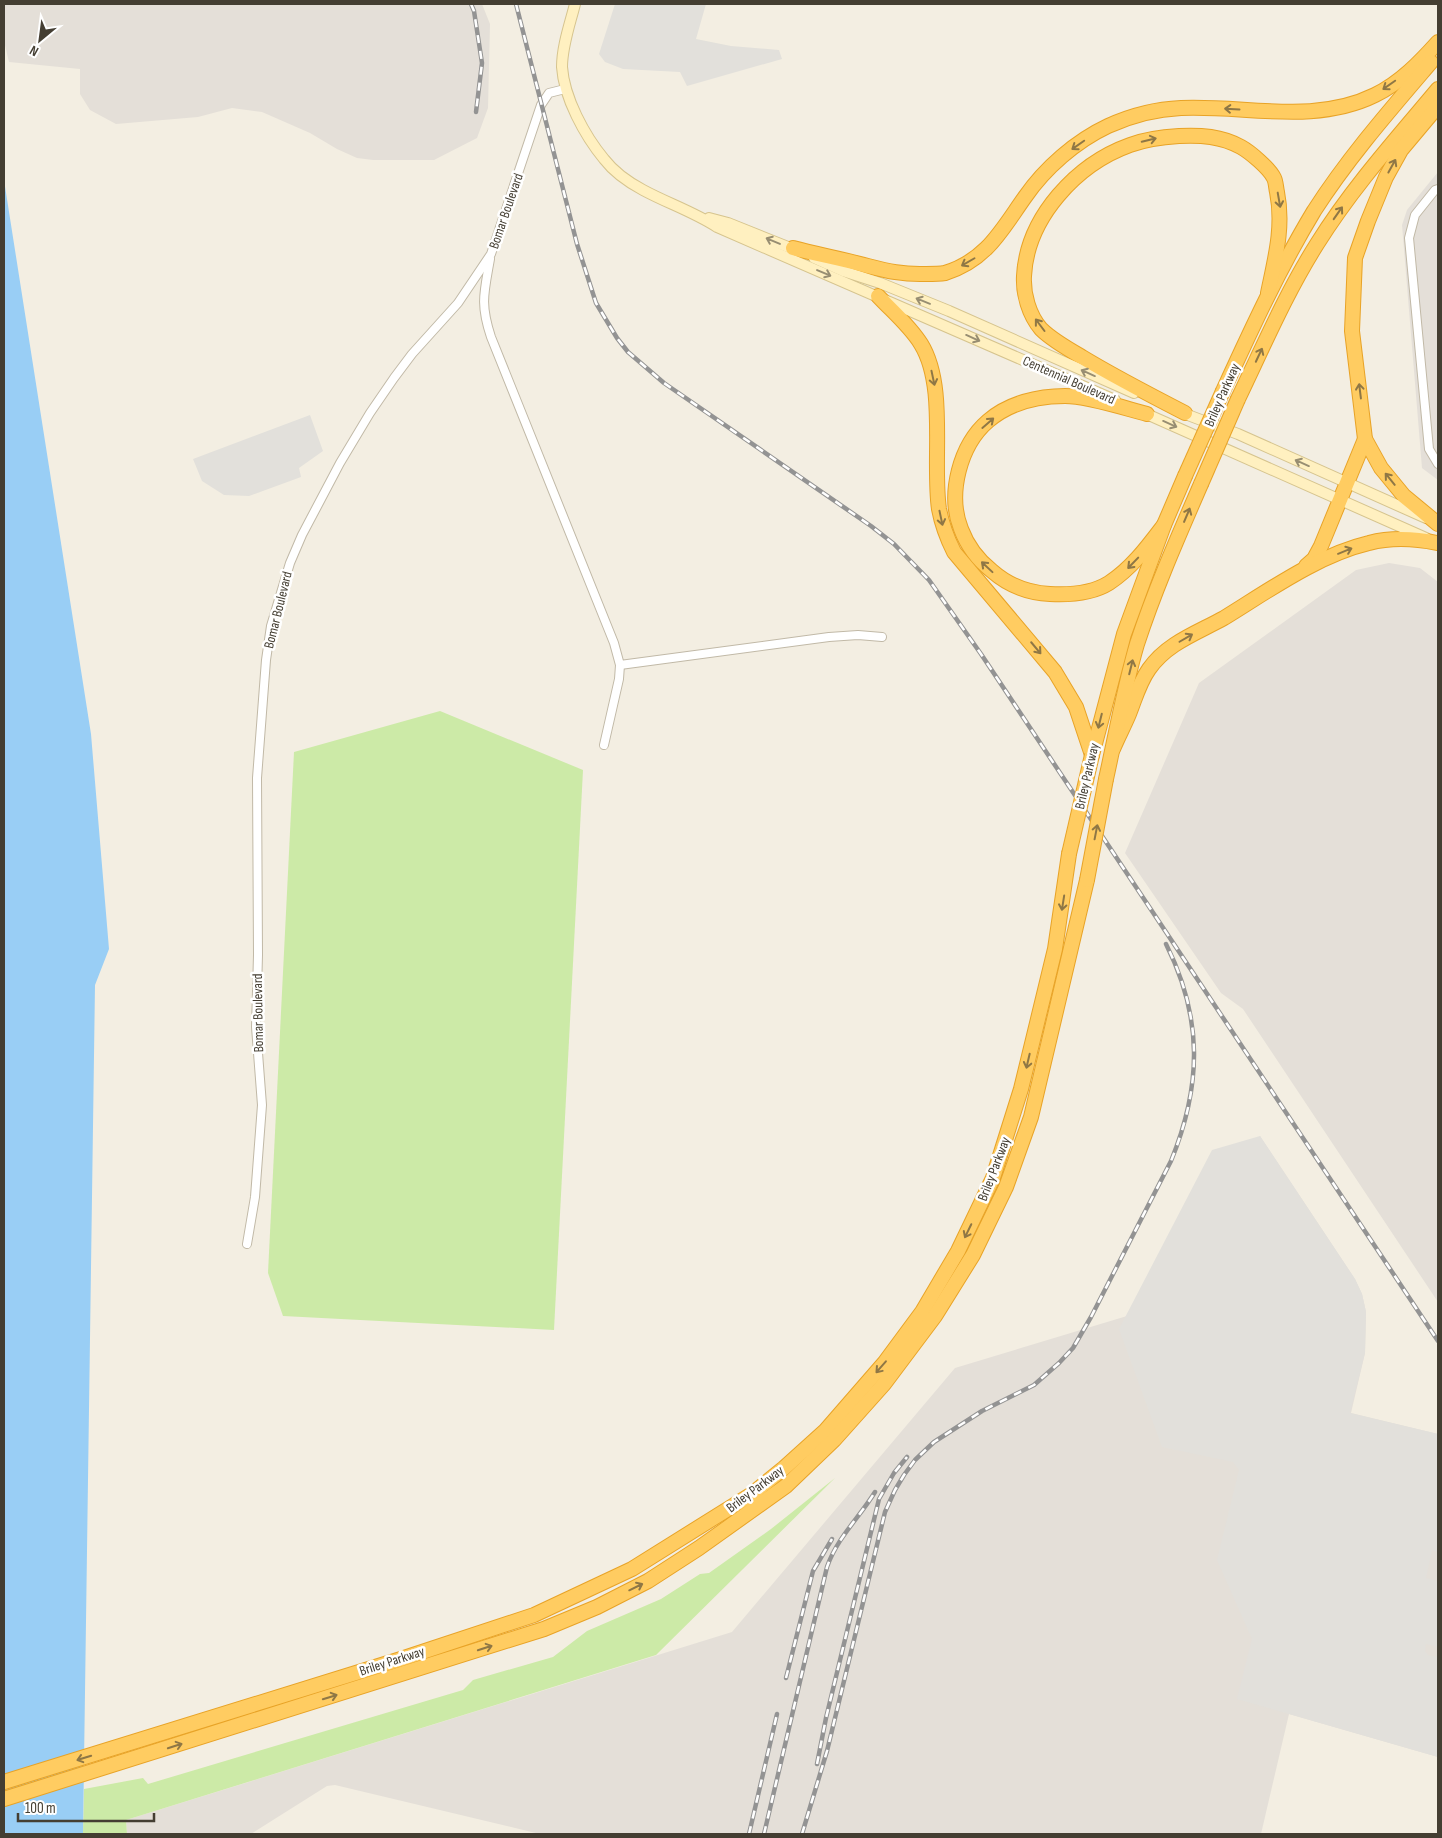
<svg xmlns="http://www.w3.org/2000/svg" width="1442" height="1838" viewBox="0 0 1442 1838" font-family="'Sofia Sans Condensed',sans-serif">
	<rect width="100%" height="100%" fill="#f3eee2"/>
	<g fill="#e4dfd8">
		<path d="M4 4H482L490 24 488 108 477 138 434 160H373L357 158 337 149 310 133 262 112 232 108 198 117 116 124 90 110 80 94V69L9 62 4 41Z"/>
		<path d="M1438 172V480L1422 468 1402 225 1407 210Z"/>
		<path d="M1389 563 1420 568 1438 582V1302L1243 1009 1221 993 1125 853 1199 683 1356 570Z"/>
		<path d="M1260 1136 1355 1279 1362 1294 1366 1312 1365 1353 1351 1413 1438 1434V1757L1289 1714 1261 1834H540L335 1785 327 1786 251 1834H127L126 1820 732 1632 955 1368 1127 1316Z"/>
	</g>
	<g fill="#cceaa7">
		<path d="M440 711 583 770 554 1330 283 1316 268 1273 294 752Z"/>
		<path d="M835 1478 656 1655 126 1820 127 1834H83L84 1789 143 1778 148 1784 463 1690 473 1680 553 1657 587 1631 661 1599 700 1574 709 1573 771 1529Z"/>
	</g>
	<g fill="#e2e0db">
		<path d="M615 4H706L696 39 731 46 779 50 782 59 687 86 680 72 623 69 605 62 599 54Z"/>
		<path d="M310 415 323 451 299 468 301 477 249 496 224 495 202 481 193 459Z"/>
		<path d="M1260 1136 1355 1279 1362 1294 1366 1312 1365 1353 1350 1413 1438 1434V1552L1432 1550 1426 1578 1438 1581V1647L1426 1644 1425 1651 1428 1655 1438 1657V1757L1237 1699 1252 1639 1217 1560 1239 1470 1233 1462 1162 1447 1119 1329 1212 1150Z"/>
	</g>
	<path fill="#99cef5" d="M4 180 91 734 109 949 95 985 83 1834H4Z"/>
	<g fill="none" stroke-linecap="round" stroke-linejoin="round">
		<g stroke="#c1b9a7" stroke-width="10">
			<g id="street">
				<path d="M1438 189 1435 190 1415 215 1409 238 1429 449 1438 464"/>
				<path d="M490 259C484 293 480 304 491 337L614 643 620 665 619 679 604 745"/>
				<path d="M620 665 829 637 858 635 882 637"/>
				<path d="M247 1244 255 1197 262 1105 256 1027 258 955 257 778 266 660 271 626 290 563 302 535 340 463 370 413 394 378 412 354 458 303 491 254 541 105 549 93 565 89"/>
			</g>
		</g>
		<g stroke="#d6c48e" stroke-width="12">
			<g id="secondary">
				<path d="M575 4C570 24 562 46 562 67 564 98 585 136 604 159 614 172 628 182 643 190 667 203 694 212 717 227L1115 400"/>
				<path d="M709 218 728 223 798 251"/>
				<path d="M814 258 843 271 880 283 949 311 1134 393"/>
				<path d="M1142 412 1426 538"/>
				<path d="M1180 412 1238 434 1426 518"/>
			</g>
		</g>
		<g stroke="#e8a327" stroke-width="16">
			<g id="highway">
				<path d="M793 248C815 254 838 258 860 264 884 270 900 275 926 274 932 274 939 274 945 273 987 260 1002 229 1025 197 1045 168 1076 141 1108 126 1130 116 1157 109 1181 108 1246 105 1314 125 1375 95 1400 83 1420 62 1438 42"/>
				<path d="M878 296C892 311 910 326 921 344 947 386 932 461 939 509 942 525 947 538 954 552L1055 672 1076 707 1092 755"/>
				<path d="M1223 391C1251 330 1279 269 1314 211 1348 158 1390 110 1431 62"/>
				<path d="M1238 399C1263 347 1286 293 1317 244 1352 188 1396 139 1438 89"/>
				<path d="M1185 413C1150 395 1115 377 1082 357 1068 349 1052 340 1041 329 1029 315 1023 294 1024 276 1027 217 1077 164 1130 145 1146 139 1162 137 1179 136 1201 135 1221 136 1241 147 1250 152 1269 168 1274 178 1276 182 1276 188 1277 192 1284 227 1275 259 1268 293"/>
				<path d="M1147 414C1124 408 1088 396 1065 396 1038 396 1009 403 988 421 960 445 947 494 961 529 967 545 978 560 992 571 1008 585 1029 593 1050 594 1069 595 1093 593 1109 583 1132 568 1148 546 1164 525"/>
				<path d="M1438 524 1404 496 1381 468 1365 439 1352 331 1355 258 1368 221 1386 177 1401 150 1438 106"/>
				<path d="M1306 566 1314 559 1321 546 1365 439"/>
				<path d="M1113 749C1118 737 1124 726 1129 714 1135 699 1139 683 1149 669 1167 643 1197 633 1224 618 1268 591 1318 555 1369 543 1392 537 1413 538 1437 543"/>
				<path d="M1092 755 1124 634 1164 525 1185 476"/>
				<path d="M1106 779C1116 734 1124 688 1137 644 1155 589 1178 537 1201 484"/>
				<path d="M4 1782 401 1659 534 1615 632 1569 752 1494 784 1468 825 1431 885 1362 922 1312 958 1251 993 1178 1021 1089 1055 949 1069 854"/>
				<path d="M4 1799 544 1629 597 1607 648 1581 699 1548 786 1486 834 1440 884 1384 935 1316 973 1255 1006 1187 1031 1117 1087 880"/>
			</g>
		</g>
		<use href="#street" stroke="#fff" stroke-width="8"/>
		<use href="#secondary" stroke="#fff0c0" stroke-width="10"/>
		<use href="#highway" stroke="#ffcc61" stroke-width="14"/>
		<g stroke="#939393" stroke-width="4.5">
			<g id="rail">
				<path d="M471 4 474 11 482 63 476 112"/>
				<path d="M516 4 577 244 596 303 617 338 628 352 664 383 871 526 894 544 929 580 981 654 1438 1341"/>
				<path d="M786 1678 813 1571 832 1539"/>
				<path d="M817 1764 826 1718 879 1499 894 1473 907 1457"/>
				<path d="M749 1834 777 1714"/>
				<path d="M764 1834 827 1567C837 1538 859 1518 875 1492"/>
				<path d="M802 1834 827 1751 885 1512 895 1490 904 1475 915 1460 934 1442 982 1411 1034 1385 1059 1363 1073 1348 1091 1317 1171 1161C1202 1085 1203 1018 1166 944"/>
			</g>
		</g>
		<use href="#rail" stroke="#fff" stroke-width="2.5" stroke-dasharray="8" stroke-linecap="butt"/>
		<g stroke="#e8a327" stroke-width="16" stroke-linecap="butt">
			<g id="highway-bridge">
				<path d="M1185 476 1223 391"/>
				<path d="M1201 484 1238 399"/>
				<path d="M1069 854 1092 755"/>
				<path d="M1087 880 1106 779"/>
			</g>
		</g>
		<use href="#highway-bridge" stroke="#ffcc61" stroke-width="14"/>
	</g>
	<defs><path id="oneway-shaft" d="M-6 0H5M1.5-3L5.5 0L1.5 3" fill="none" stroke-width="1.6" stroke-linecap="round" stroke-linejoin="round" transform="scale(1.25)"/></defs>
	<g stroke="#8f7745">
		<use href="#oneway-shaft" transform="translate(1389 85) rotate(145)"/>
		<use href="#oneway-shaft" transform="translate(1232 109) rotate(-177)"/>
		<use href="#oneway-shaft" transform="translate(1149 140) rotate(-14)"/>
		<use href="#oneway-shaft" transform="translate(1078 145) rotate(145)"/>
		<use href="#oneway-shaft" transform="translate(1392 166) rotate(-61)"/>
		<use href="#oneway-shaft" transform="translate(1279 200) rotate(80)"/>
		<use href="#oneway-shaft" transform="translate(1338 213) rotate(-55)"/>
		<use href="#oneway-shaft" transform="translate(968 262) rotate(150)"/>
		<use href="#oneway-shaft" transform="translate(1040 325) rotate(-127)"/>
		<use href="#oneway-shaft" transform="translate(1259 355) rotate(-65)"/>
		<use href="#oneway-shaft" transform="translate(933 378) rotate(78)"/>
		<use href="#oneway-shaft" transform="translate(1360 391) rotate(-97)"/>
		<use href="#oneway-shaft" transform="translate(988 423) rotate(-41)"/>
		<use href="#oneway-shaft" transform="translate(1390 479) rotate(-129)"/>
		<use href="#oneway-shaft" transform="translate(1187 515) rotate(-67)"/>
		<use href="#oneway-shaft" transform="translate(941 518) rotate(78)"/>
		<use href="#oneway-shaft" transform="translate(1345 551) rotate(-22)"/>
		<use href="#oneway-shaft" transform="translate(1133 563) rotate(134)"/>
		<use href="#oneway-shaft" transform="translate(987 567) rotate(-137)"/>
		<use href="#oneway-shaft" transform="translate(1186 638) rotate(-30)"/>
		<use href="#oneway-shaft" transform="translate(1036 648) rotate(50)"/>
		<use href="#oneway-shaft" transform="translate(1131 667) rotate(-76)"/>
		<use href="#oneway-shaft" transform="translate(1100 721) rotate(104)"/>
		<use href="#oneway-shaft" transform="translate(1096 832) rotate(-79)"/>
		<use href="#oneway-shaft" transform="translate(1063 903) rotate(99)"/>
		<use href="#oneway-shaft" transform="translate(1028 1061) rotate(103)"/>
		<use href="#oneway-shaft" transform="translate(968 1231) rotate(116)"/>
		<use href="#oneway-shaft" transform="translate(881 1367) rotate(131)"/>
		<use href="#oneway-shaft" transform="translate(636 1587) rotate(-26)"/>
		<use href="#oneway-shaft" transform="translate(485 1648) rotate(-18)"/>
		<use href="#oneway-shaft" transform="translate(330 1697) rotate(-17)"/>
		<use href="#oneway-shaft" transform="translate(175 1746) rotate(-18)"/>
		<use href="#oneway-shaft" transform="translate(84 1758) rotate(163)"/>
	</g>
	<g stroke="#988e72">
		<use href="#oneway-shaft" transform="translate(773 241) rotate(-157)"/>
		<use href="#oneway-shaft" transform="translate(824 273) rotate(23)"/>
		<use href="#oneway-shaft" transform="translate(923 301) rotate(-158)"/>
		<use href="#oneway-shaft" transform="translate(973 338) rotate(24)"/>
		<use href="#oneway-shaft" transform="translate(1088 373) rotate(-156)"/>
		<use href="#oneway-shaft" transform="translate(1170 424) rotate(24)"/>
		<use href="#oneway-shaft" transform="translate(1302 463) rotate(-156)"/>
	</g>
	<g text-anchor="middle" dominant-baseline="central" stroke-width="5" stroke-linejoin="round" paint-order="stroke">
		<g font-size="14" fill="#443e32" stroke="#fff">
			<text transform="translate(506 211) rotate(-71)">Bomar Boulevard</text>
			<text transform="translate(1069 380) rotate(24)">Centennial Boulevard</text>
			<text transform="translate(1222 395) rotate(-66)">Briley Parkway</text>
			<text transform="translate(278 610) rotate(-76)">Bomar Boulevard</text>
			<text transform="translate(1087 776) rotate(-77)">Briley Parkway</text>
			<text transform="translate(258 1013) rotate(-91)">Bomar Boulevard</text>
			<text transform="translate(994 1169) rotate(-69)">Briley Parkway</text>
			<text transform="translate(755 1489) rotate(-37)">Briley Parkway</text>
			<text transform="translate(392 1661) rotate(-18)">Briley Parkway</text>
		</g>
	</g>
	<rect width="1442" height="1838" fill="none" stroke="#443e32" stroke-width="10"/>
	<g transform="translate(40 40) rotate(209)" stroke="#ffffff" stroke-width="4" paint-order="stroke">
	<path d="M0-4L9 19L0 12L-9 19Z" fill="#443e32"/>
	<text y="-8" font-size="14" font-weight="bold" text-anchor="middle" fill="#443e32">N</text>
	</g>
	<path d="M18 1813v8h136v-8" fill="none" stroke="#443e32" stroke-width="2.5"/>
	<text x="25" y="1813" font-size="15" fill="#443e32" stroke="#ffffff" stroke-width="4" paint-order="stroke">100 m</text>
</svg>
